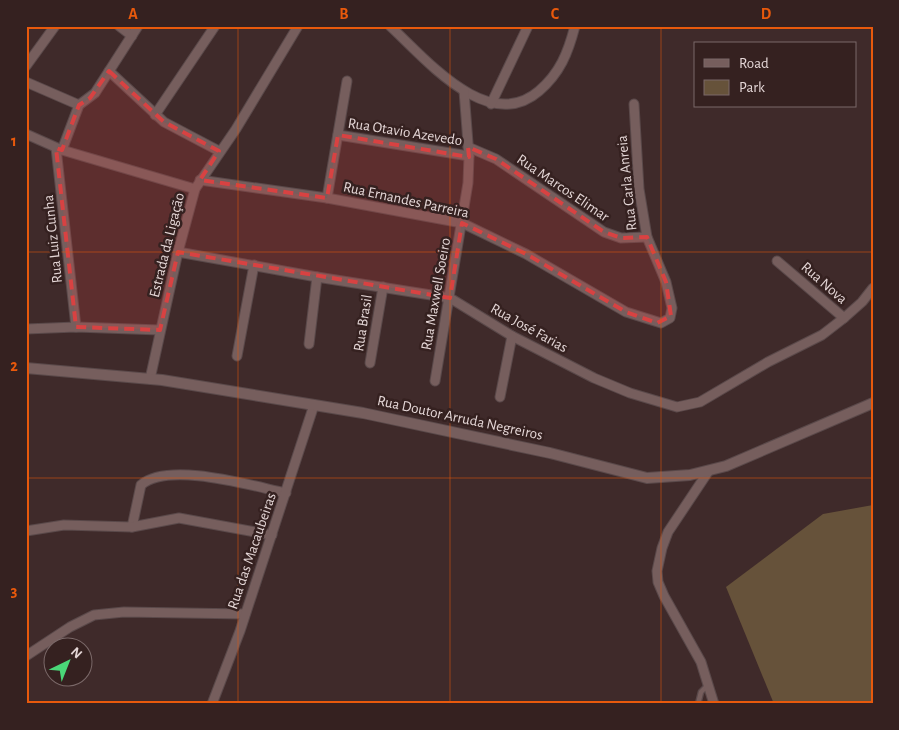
<svg xmlns="http://www.w3.org/2000/svg" width="899" height="730" viewBox="0 0 899 730" font-family="'Alegreya Sans',sans-serif">
	<rect width="100%" height="100%" fill="#3f2a2a"/>
	<path fill="#66523a" d="M873 505V704H774L726 587 823 514Z"/>
	<g fill="none" stroke-linecap="round" stroke-linejoin="round">
		<g stroke="#5a494a" stroke-width="7">
			<path id="service" d="M698 704 701 692 708 685"/>
		</g>
		<g stroke="#5a494a" stroke-width="11">
			<g id="minor">
				<path d="M119 26 132 36"/>
				<path d="M390 26C425 58 488 135 539 91 560 73 568 53 575 26"/>
				<path d="M26 66 55 26"/>
				<path d="M109 71 164 122 219 151"/>
				<path d="M26 82 79 105"/>
				<path d="M491 104 528 26"/>
				<path d="M155 115 215 26"/>
				<path d="M26 134 62 150 195 189"/>
				<path d="M338 135 469 156"/>
				<path d="M468 147 496 159 604 232 621 238 647 237"/>
				<path d="M56 148 76 327"/>
				<path d="M62 150 79 105 95 93 138 26"/>
				<path d="M200 180 327 198 462 223 526 254 626 312 661 323 670 318 672 308 666 282 647 237 639 189 634 104"/>
				<path d="M327 198 347 81"/>
				<path d="M178 252 317 277 450 298 512 336 594 378 630 393 677 407 700 402 768 362 822 335 844 318"/>
				<path d="M777 261 844 318 862 302 873 288"/>
				<path d="M26 329 76 327 160 330"/>
				<path d="M309 344 317 277"/>
				<path d="M237 356 254 265"/>
				<path d="M370 363 383 287"/>
				<path d="M150 379 178 252 195 189 236 129 298 26"/>
				<path d="M435 381 468 183 469 156 464 91"/>
				<path d="M500 397 512 336"/>
				<path d="M708 472 668 532 662 548 657 571 658 582 664 596 701 662 714 704"/>
				<path d="M132 527 141 485C169 461 252 486 286 493"/>
				<path d="M26 531 64 525 132 527 179 518 272 535"/>
				<path d="M26 656 70 627 94 615 124 612 245 614"/>
				<path d="M212 704 240 631 314 405"/>
			</g>
		</g>
		<g stroke="#5a494a" stroke-width="12">
			<path id="tertiary" d="M26 368 162 380 363 413 550 453 647 478 690 475 726 466 873 403"/>
		</g>
		<use href="#service" stroke="#765e5d" stroke-width="4.5"/>
		<use href="#minor" stroke="#765e5d" stroke-width="9"/>
		<use href="#tertiary" stroke="#765e5d" stroke-width="10"/>
	</g>
	<path fill="#d84242" fill-opacity="0.2" stroke="#d84242" stroke-width="4" stroke-dasharray="10 6" stroke-linejoin="round" d="M109 71 164 122 219 151 200 180 327 198 338 135 469 157 468 147 496 159 604 232 621 238 647 237 666 282 671 316 657 323 626 312 526 254 462 223 450 298 178 252 160 330 76 327 56 148 62 150 79 105 90 98Z"/>
	<path fill="none" stroke="#e8590c" stroke-width="1" stroke-opacity="0.55" d="M238 26V704M450 26V704M661 26V704M26 252H873M26 478H873"/>
	<g text-anchor="middle" dominant-baseline="central" stroke-width="5" stroke-linejoin="round" paint-order="stroke">
		<g font-size="15" fill="#e4d6d6" stroke="#352120">
			<text transform="translate(405 132) rotate(9)">Rua Otavio Azevedo</text>
			<text transform="translate(627 183) rotate(-96)">Rua Carla Anreia</text>
			<text transform="translate(563 188) rotate(34)">Rua Marcos Elimar</text>
			<text transform="translate(406 200) rotate(12)">Rua Ernandes Parreira</text>
			<text transform="translate(53 239) rotate(-96)">Rua Luiz Cunha</text>
			<text transform="translate(167 245) rotate(-76)">Estrada da Ligação</text>
			<text transform="translate(824 283) rotate(41)">Rua Nova</text>
			<text transform="translate(436 294) rotate(-80)">Rua Maxwell Soeiro</text>
			<text transform="translate(363 323) rotate(-81)">Rua Brasil</text>
			<text transform="translate(529 328) rotate(29)">Rua José Farias</text>
			<text transform="translate(460 418) rotate(12)">Rua Doutor Arruda Negreiros</text>
			<text transform="translate(252 551) rotate(-71)">Rua das Macaubeiras</text>
		</g>
	</g>
	<rect width="899" height="730" fill="none" stroke="#352120" stroke-width="55"/>
	<rect x="694" y="42" width="162" height="65" fill="#352120" stroke="#7b6969"/>
	<rect x="704" y="59" width="25" height="8" fill="#765e5d" stroke="#7b6969"/>
	<text x="739" y="68" font-size="15" fill="#e4d6d6">Road</text>
	<rect x="704" y="80" width="25" height="15" fill="#66523a" stroke="#7b6969"/>
	<text x="739" y="92" font-size="15" fill="#e4d6d6">Park</text>
	<g transform="translate(68 662) rotate(43)"><circle r="24" fill="#352120" stroke="#7b6969"/>
	<path d="M0-4L9 19L0 12L-9 19Z" fill="#4ad778"/>
	<text y="-8" font-size="14" font-weight="bold" text-anchor="middle" fill="#e4d6d6">N</text>
	</g>
	<rect x="28" y="28" width="844" height="674" fill="none" stroke="#e8590c" stroke-width="2"/>
	<g font-size="16" text-anchor="middle" font-weight="bold" fill="#e8590c">
		<text x="133" y="19">A</text>
		<text x="344" y="19">B</text>
		<text x="555" y="19">C</text>
		<text x="766" y="19">D</text>
		<text x="14" y="146">1</text>
		<text x="14" y="371">2</text>
		<text x="14" y="596">3</text>
	</g>
</svg>
